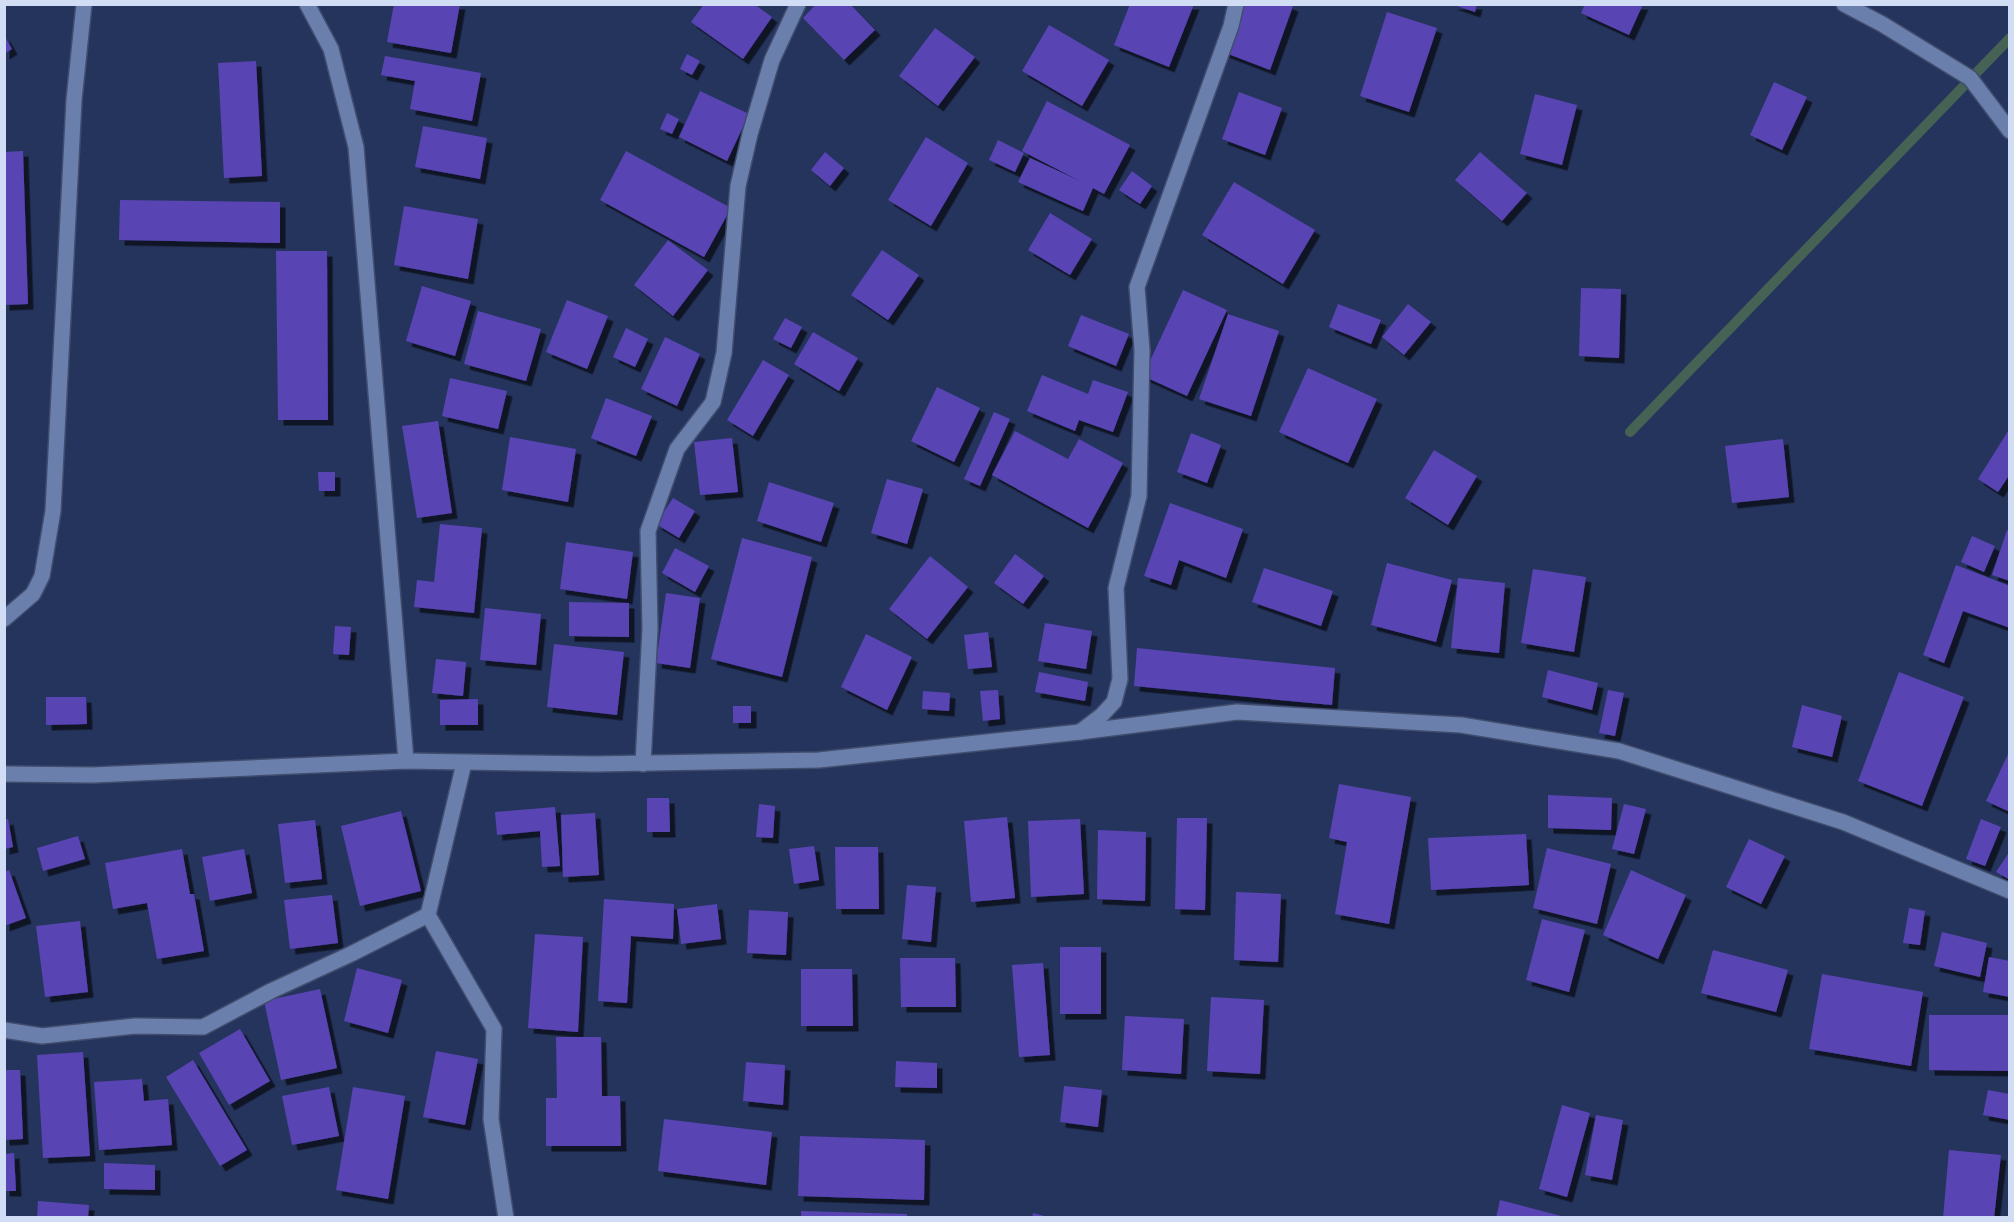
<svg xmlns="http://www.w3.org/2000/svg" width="2014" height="1222" viewBox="0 0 2014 1222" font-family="'Asap Condensed',sans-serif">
	<defs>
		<filter id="shadow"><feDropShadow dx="5.5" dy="5.5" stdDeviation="0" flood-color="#0009"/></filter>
	</defs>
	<rect width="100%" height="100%" fill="#25345c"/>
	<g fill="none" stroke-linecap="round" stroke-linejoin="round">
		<path stroke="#456254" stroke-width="10" d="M1630 432 2010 38"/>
	</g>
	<g fill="#5844b3" filter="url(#shadow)">
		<path d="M394 4H460L451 53 387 42Z"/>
		<path d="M704 4H754L772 17 743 59 691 22Z"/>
		<path d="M816 4H850L875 30 844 60 803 18Z"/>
		<path d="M1130 4H1194L1169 67 1114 45Z"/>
		<path d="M1240 4H1288L1293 6 1270 70 1223 52Z"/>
		<path d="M1451 4H1477L1475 12Z"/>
		<path d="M1585 4H1643L1629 35 1581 13Z"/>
		<path d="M1387 12 1437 28 1409 112 1360 96Z"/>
		<path d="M1049 25 1109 60 1082 106 1022 71Z"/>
		<path d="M935 28 975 57 938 106 899 76Z"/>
		<path d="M4 35 12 49 4 54Z"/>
		<path d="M687 54 700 61 692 75 680 69Z"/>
		<path d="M385 56 481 73 472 121 410 109 415 81 381 75Z"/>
		<path d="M256 61 262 176 224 178 218 63Z"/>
		<path d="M1774 82 1807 97 1782 150 1750 135Z"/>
		<path d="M700 91 749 114 727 161 679 137Z"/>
		<path d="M1239 92 1282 108 1265 155 1222 139Z"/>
		<path d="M1535 94 1577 105 1562 165 1520 154Z"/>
		<path d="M1047 101 1130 145 1104 194 1093 188 1083 211 1018 182 1030 158 1080 181 1022 151Z"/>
		<path d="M667 113 679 119 672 134 660 129Z"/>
		<path d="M423 126 487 138 480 179 415 167Z"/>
		<path d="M926 137 968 163 931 226 888 200Z"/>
		<path d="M998 140 1024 153 1015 172 989 160Z"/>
		<path d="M23 151 28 304 4 305V152Z"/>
		<path d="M626 151 731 208 704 257 600 200Z"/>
		<path d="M825 152 844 168 830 186 811 170Z"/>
		<path d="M1480 152 1527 193 1502 221 1455 180Z"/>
		<path d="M1132 171 1152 186 1140 204 1119 190Z"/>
		<path d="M1234 182 1315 230 1283 284 1202 235Z"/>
		<path d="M120 200 280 202V243L119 240Z"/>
		<path d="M404 206 478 219 468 279 394 265Z"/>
		<path d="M1050 213 1092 239 1070 275 1028 250Z"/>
		<path d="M668 240 708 270 673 316 634 285Z"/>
		<path d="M882 250 919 275 888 320 851 295Z"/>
		<path d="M276 251H327L328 420H278Z"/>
		<path d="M422 286 471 301 455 356 406 341Z"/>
		<path d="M1581 288 1621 289 1619 358 1579 356Z"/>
		<path d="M1183 290 1227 310 1187 396 1143 376Z"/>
		<path d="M567 300 608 316 587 369 546 352Z"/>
		<path d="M1338 304 1381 320 1371 344 1329 327Z"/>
		<path d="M1408 304 1431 322 1404 355 1382 337Z"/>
		<path d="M478 311 541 329 526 381 464 364Z"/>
		<path d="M1228 314 1279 331 1251 416 1199 399Z"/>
		<path d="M1081 315 1129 334 1116 366 1068 346Z"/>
		<path d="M785 318 802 327 791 348 773 339Z"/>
		<path d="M626 328 648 339 635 367 613 357Z"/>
		<path d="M813 332 858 358 839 391 794 364Z"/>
		<path d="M665 337 700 354 677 406 641 389Z"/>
		<path d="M763 360 789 375 753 436 727 420Z"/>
		<path d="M1308 368 1377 399 1348 463 1279 432Z"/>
		<path d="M1042 375 1088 394 1093 380 1128 392 1113 432 1079 420 1075 431 1027 411Z"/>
		<path d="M450 378 507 391 498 429 442 416Z"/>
		<path d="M937 387 980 408 954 462 911 441Z"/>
		<path d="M606 398 652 416 636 456 591 438Z"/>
		<path d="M994 412 1010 419 980 486 964 479Z"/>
		<path d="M438 421 452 513 417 518 402 426Z"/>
		<path d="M2010 428V474L1998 492 1978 479Z"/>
		<path d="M1015 431 1068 459 1079 439 1123 463 1088 528 992 475Z"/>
		<path d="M1191 433 1221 445 1207 483 1177 472Z"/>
		<path d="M510 437 576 449 568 502 502 490Z"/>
		<path d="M732 438 738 492 700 495 694 442Z"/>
		<path d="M1783 439 1789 497 1732 503 1725 446Z"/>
		<path d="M1434 450 1477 476 1448 525 1405 498Z"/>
		<path d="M318 472H335V491H319Z"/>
		<path d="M887 479 923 489 907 544 871 533Z"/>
		<path d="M769 482 834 503 821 542 757 521Z"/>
		<path d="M673 498 695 511 679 538 656 524Z"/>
		<path d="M1170 503 1243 529 1226 578 1179 560 1171 585 1144 576Z"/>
		<path d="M440 524 482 528 474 613 414 607 417 580 434 582Z"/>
		<path d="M2007 530 2010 531V581L1992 575Z"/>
		<path d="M1972 536 1995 546 1984 572 1961 562Z"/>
		<path d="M742 538 812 557 782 677 711 659Z"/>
		<path d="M566 542 633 552 627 599 560 589Z"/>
		<path d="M675 548 709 566 695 592 662 573Z"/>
		<path d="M1015 554 1044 576 1023 604 994 583Z"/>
		<path d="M930 556 968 587 927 639 889 609Z"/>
		<path d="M1387 563 1452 580 1436 642 1371 625Z"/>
		<path d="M1956 565 2010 586V628L1963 611 1944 663 1923 655Z"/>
		<path d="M1264 568 1333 591 1321 626 1252 602Z"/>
		<path d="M1533 569 1586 577 1574 652 1521 643Z"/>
		<path d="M1458 578 1505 583 1499 653 1451 648Z"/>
		<path d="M666 593 700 598 690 668 656 663Z"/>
		<path d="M569 602 629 603V637L569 636Z"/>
		<path d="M485 608 541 614 536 665 480 660Z"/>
		<path d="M1045 623 1092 631 1086 669 1038 661Z"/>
		<path d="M335 626 351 627 349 655 333 654Z"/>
		<path d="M988 632 992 667 968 669 964 635Z"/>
		<path d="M866 634 912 657 887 710 841 687Z"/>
		<path d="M554 644 624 652 617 715 547 707Z"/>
		<path d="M1137 648 1335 668 1332 705 1134 686Z"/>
		<path d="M436 659 466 662 463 696 432 693Z"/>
		<path d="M1548 670 1598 683 1592 710 1542 697Z"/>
		<path d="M1039 672 1088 682 1085 701 1035 692Z"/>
		<path d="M1899 672 1964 697 1922 806 1858 781Z"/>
		<path d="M998 690 1000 719 983 721 980 691Z"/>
		<path d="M1608 690 1624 693 1615 736 1599 733Z"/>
		<path d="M923 691 950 693 949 711 922 709Z"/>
		<path d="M46 697H86L87 724 46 725Z"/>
		<path d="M478 699V725H440V700Z"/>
		<path d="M1802 705 1842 716 1832 757 1792 747Z"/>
		<rect x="733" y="706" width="18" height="17"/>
		<path d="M2010 750V812L1986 801Z"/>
		<path d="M1339 784 1411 797 1389 924 1335 914 1347 842 1329 838Z"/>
		<path d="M1548 795 1612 798 1611 830 1548 828Z"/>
		<path d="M647 798H669L670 832H647Z"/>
		<path d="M759 804 775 806 773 838 756 837Z"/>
		<path d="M1624 804 1646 809 1634 854 1612 849Z"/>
		<path d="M555 807 560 866 542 867 540 831 497 835 495 812Z"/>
		<path d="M401 811 421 891 360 906 341 826Z"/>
		<path d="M595 813 599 875 563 877 561 815Z"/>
		<path d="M1007 817 1015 898 971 902 964 821Z"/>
		<path d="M1177 818H1207L1205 910 1175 909Z"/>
		<path d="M8 819 13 847 4 849V820Z"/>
		<path d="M1080 819 1084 894 1031 897 1028 821Z"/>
		<path d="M1981 819 2001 827 1985 866 1966 859Z"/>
		<path d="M315 820 322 879 285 883 278 824Z"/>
		<path d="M1098 830 1146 832 1145 901 1097 899Z"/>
		<path d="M1526 834 1529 885 1431 890 1428 838Z"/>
		<path d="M78 836 85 859 43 871 37 848Z"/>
		<path d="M1749 839 1785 856 1761 904 1726 887Z"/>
		<path d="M814 846 819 880 794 884 789 849Z"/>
		<path d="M835 847H878L879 909H836Z"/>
		<path d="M1547 848 1611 864 1597 924 1533 908Z"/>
		<path d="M182 849 190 894H194L204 951 157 959 147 903 113 909 105 863Z"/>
		<path d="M244 849 252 893 210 901 202 857Z"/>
		<path d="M2010 851V880L1996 872Z"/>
		<path d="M9 870 26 918 4 926V872Z"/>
		<path d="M1631 870 1686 895 1658 959 1603 935Z"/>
		<path d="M907 885 936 887 931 942 902 939Z"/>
		<path d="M1236 892 1281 894 1278 962 1234 960Z"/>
		<path d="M332 895 338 943 290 949 284 900Z"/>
		<path d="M604 899 674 904 673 939 631 936 627 1003 598 1001Z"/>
		<path d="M717 904 721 939 681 944 677 909Z"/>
		<path d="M1909 908 1925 911 1920 945 1903 943Z"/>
		<path d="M749 910 788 912 786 955 747 953Z"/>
		<path d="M1542 919 1585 930 1569 992 1526 980Z"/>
		<path d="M80 921 88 992 45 997 36 926Z"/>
		<path d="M1942 932 1987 943 1980 977 1934 966Z"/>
		<path d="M535 934 583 937 578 1032 528 1028Z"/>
		<rect x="1060" y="947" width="41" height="67"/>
		<path d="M1713 950 1788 970 1776 1012 1701 993Z"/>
		<path d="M1989 957 2010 961V997L1983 992Z"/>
		<path d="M900 958H955L956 1007H901Z"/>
		<path d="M1043 963 1050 1055 1019 1057 1012 965Z"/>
		<path d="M357 968 402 980 388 1033 344 1021Z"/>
		<path d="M801 969H852L853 1026H801Z"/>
		<path d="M1822 974 1923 992 1911 1066 1809 1049Z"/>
		<path d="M320 989 337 1068 281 1080 264 1001Z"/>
		<path d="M1211 997 1264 1000 1260 1074 1207 1071Z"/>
		<path d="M1929 1015H2010V1071L1929 1070Z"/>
		<path d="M1125 1016 1184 1019 1181 1074 1122 1070Z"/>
		<path d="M240 1029 270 1081 229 1105 199 1053Z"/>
		<path d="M556 1037H601L602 1096H620L621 1146H546V1098H557Z"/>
		<path d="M436 1051 478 1059 465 1125 423 1117Z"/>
		<path d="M83 1052 90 1156 43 1158 37 1055Z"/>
		<path d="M193 1060 247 1150 220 1166 166 1077Z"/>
		<path d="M896 1061 937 1063V1088L895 1087Z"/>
		<path d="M746 1062 785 1065 783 1105 743 1101Z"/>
		<path d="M4 1070H20L23 1139 4 1140Z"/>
		<path d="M142 1079 144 1101 168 1099 172 1145 99 1150 94 1082Z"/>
		<path d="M1064 1086 1102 1090 1098 1127 1060 1122Z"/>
		<path d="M329 1087 339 1136 292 1145 282 1096Z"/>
		<path d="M353 1087 405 1096 388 1199 336 1190Z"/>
		<path d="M1988 1090 2010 1094V1120L1983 1115Z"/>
		<path d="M1562 1105 1590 1113 1567 1197 1539 1189Z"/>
		<path d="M1596 1115 1623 1120 1612 1180 1585 1175Z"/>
		<path d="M664 1119 772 1132 766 1185 658 1171Z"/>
		<path d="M800 1136 925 1140 924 1200 798 1196Z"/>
		<path d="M1949 1150 2001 1155 1994 1218H1943Z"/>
		<path d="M14 1153 16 1191H4V1154Z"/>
		<path d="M104 1163 155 1165V1190L104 1189Z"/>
		<path d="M1500 1200 1565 1217V1218H1496Z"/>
		<path d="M38 1201 89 1205 88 1218H37Z"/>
		<path d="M801 1211 907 1214V1218H801Z"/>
		<path d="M1033 1213 1048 1217V1218H1032Z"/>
	</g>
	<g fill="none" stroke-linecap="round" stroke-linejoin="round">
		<g stroke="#414d6e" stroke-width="18">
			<g id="minor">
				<path d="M307 4 331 49 356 147 406 761"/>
				<path d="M1844 4 1882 24 1970 78 2010 131"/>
				<path d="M4 619 33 594 42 576 53 511 74 100 84 4"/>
				<path d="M1080 732 1101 716 1114 702 1120 679 1116 588 1139 496 1142 350 1137 287 1231 26 1236 4"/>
				<path d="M464 763 428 915 494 1029 491 1119 506 1218"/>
				<path d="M643 764 650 629 648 531 677 449 713 402 724 353 738 186 750 134 772 60 798 4"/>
				<path d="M4 774 93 775 406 761 594 764 819 760 1080 732 1237 712 1461 725 1619 751 1843 822 2010 891"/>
				<path d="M4 1030 42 1036 135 1026 203 1027 271 991 351 954 428 915"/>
			</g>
		</g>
		<use href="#minor" stroke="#6b7fac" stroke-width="15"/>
	</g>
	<rect width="2014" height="1222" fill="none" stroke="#d1dcf5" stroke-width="12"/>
</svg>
